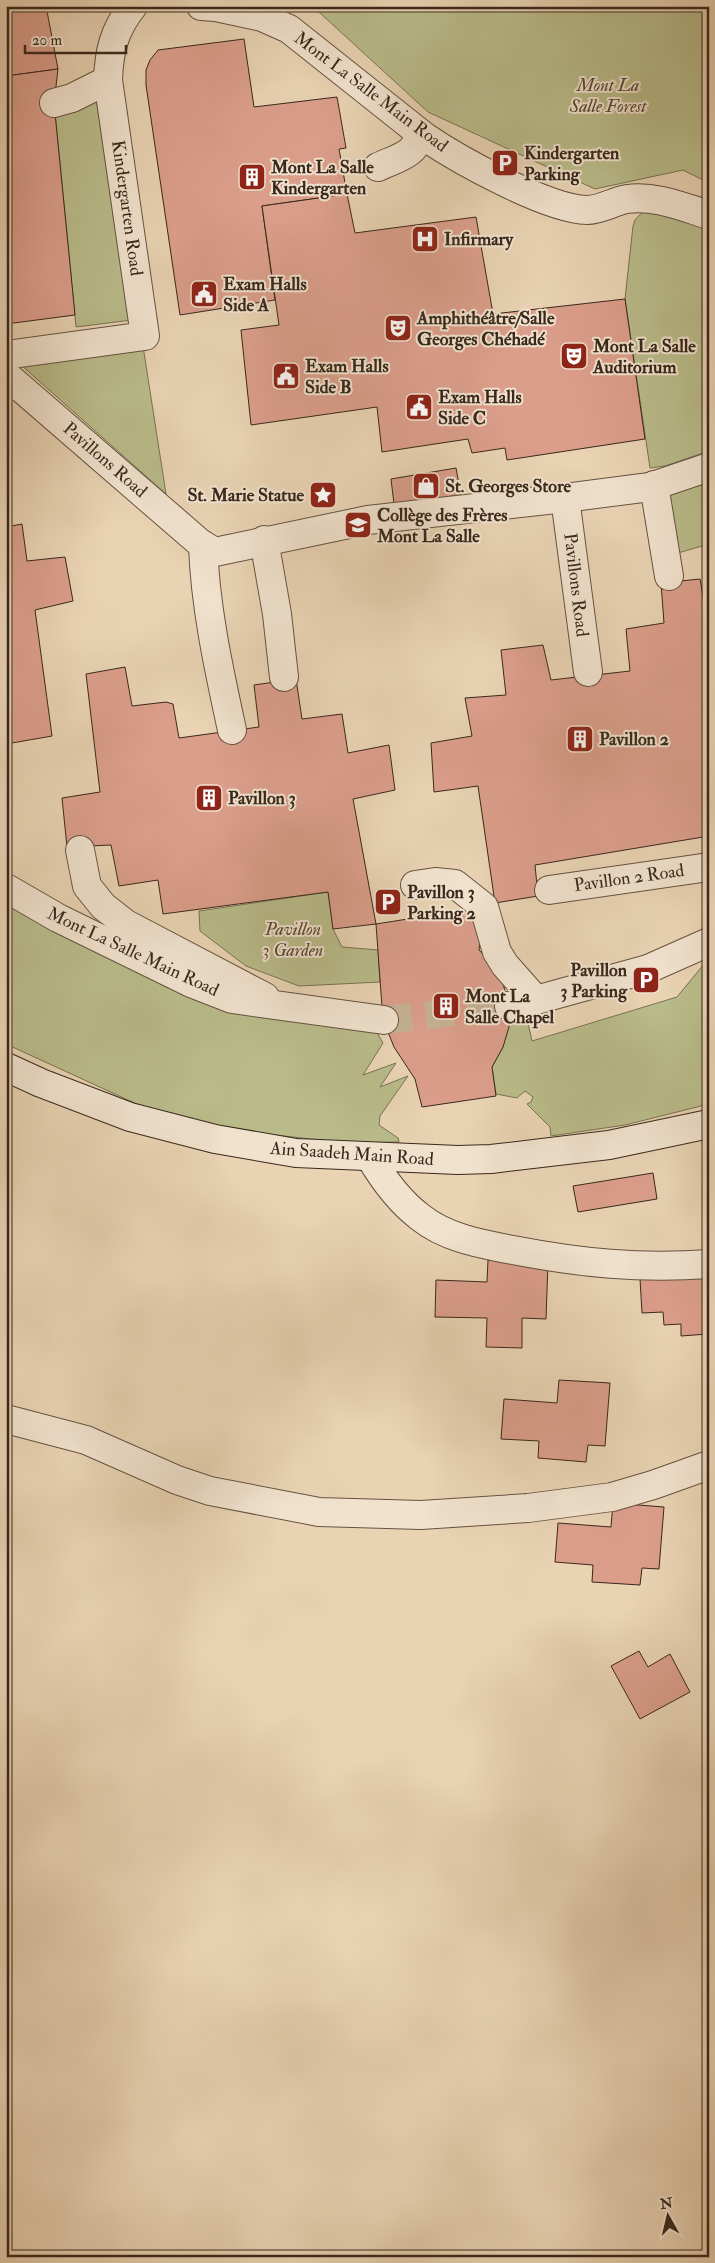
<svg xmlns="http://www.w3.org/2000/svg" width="715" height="2263" viewBox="0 0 715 2263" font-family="'IM FELL Double Pica',serif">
	<rect width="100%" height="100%" fill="#e9d3b3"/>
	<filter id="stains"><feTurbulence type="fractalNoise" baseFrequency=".004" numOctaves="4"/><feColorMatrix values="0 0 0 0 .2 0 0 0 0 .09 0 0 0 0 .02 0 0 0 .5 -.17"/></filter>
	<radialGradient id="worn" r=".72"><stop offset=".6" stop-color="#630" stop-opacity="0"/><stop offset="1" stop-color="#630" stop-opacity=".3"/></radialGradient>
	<g fill="#b9bb8a" stroke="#797253">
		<path d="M303 6H709V183L683 170 595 189 428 112 320 13Z"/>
		<path d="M106 81 132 320 76 327 54 103Z"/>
		<path d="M647 207 709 217V451L665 466 650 468 625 299 633 226 635 220Z"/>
		<path d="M143 346 166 494 21 365Z"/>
		<path d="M709 472V544L678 553 666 488Z"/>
		<path d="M328 892 333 929 342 947 378 950 380 982 299 986 246 966 200 931 199 911Z"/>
		<path d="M6 900 111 957 369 1019 383 1043 363 1075 396 1063 380 1087 408 1076 380 1116 379 1125 398 1138 399 1142 347 1143 239 1131 141 1106 6 1044Z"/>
		<path d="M709 958V1104L625 1125 551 1136 550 1127 527 1104 531 1102 533 1097 525 1091 517 1098 496 1094 492 1067 503 1047 509 1006 523 1001 532 1041 677 997Z"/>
	</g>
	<g fill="#db9e8b" stroke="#39281c">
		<path d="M6 6H46L58 69 6 76Z"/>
		<path d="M244 39 254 107 337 97 346 148 339 149 347 194 262 206 275 300 180 315 146 85V70L150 60 158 50Z"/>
		<path d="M58 69 54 103 75 315 6 324V76Z"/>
		<path d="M347 194 355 233 476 217 493 314 625 299 645 439 507 460 505 448 472 453 468 439 382 452 377 407 251 425 241 330 279 325 262 206Z"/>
		<path d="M456 468 461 495 394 504 391 479Z"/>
		<path d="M22 524 27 561 65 557 73 601 35 610 52 736 12 743 6 695V527Z"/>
		<path d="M700 579 709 631V836L535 865 538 896 495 903 478 786 434 792 431 743 472 736 465 698 506 695 501 650 543 645 551 680 630 671 626 629 664 623 661 583Z"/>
		<path d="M125 667 132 706 166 702 173 704 179 738 259 727 254 685 296 679 302 719 342 714 348 753 389 745 395 790 353 799 376 924 333 929 328 892 163 914 158 880 119 886 111 845 67 847 62 798 100 792 86 674Z"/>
		<path d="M484 907 479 950 500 972 509 1006V1027L503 1047 492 1067 496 1096 422 1107 415 1079 394 1047 386 1027 382 1007 376 924Z"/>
		<path d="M653 1173 657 1199 578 1212 573 1186Z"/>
		<path d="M488 1260 548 1262 546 1319 522 1318V1348L486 1347 487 1318 435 1317 436 1280 487 1282Z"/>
		<path d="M709 1275 708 1334 681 1336V1324L664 1325 663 1312 642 1313 640 1279Z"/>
		<path d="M559 1380 610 1383 605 1446 588 1445 586 1462 538 1458 539 1441 501 1439 504 1399 557 1403Z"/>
		<path d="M613 1503 664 1507 659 1569 642 1568 640 1585 592 1582 593 1565 555 1562 558 1523 611 1527Z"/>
		<path d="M639 1651 648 1667 670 1654 690 1692 640 1719 611 1666Z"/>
	</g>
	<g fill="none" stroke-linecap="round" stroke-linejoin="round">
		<path stroke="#c6b195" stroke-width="28" stroke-dasharray="28 14" stroke-linecap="butt" d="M384 1020 509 1006"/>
		<g stroke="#655342" stroke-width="30">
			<g id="street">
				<path d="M201 6 216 7 262 17 289 29 425 137C459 160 547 209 587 210 601 210 614 201 627 199 655 195 683 207 709 215"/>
				<path d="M54 103 72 98 108 80"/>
				<path d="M378 167C394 159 418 155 419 133"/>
				<path d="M6 355 145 336 108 80C109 51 114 30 133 6"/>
				<path d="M6 375 200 543 215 552 368 520 565 498 650 487 709 467"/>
				<path d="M654 485 669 576"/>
				<path d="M565 498 588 672"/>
				<path d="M264 540 277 614 284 677"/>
				<path d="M203 545C205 607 219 670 232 730"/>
				<path d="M80 850 87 886 103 906 126 924 265 997"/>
				<path d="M415 885 435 882 455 884 484 907 497 952 505 965 536 1000"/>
				<path d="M6 888 58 918 191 983 232 999 384 1020"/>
				<path d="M549 890 709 867"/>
				<path d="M509 1006 536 1000 648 969 709 942"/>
				<path d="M370 1157C383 1179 399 1201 420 1217 446 1238 481 1244 513 1250 580 1263 640 1269 709 1264"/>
				<path d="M6 1419 86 1440 177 1480 210 1491 319 1512 421 1515 528 1508 612 1497 653 1485 709 1465"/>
			</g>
		</g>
		<g stroke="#39281c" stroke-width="30">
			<path id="secondary" d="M6 1067 41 1083 130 1117 215 1139 296 1153 458 1160 491 1159 609 1145 709 1124"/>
		</g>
		<use href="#street" stroke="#f1e2ce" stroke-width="28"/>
		<use href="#secondary" stroke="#f1e2ce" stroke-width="28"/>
	</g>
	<defs>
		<g id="parking-square" transform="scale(1.4375)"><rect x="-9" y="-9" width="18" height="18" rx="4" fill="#8f2418" stroke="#f1e2ce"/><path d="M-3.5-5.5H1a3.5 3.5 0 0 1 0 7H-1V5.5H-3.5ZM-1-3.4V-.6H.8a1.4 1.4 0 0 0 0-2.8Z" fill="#fff"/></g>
		<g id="building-square" transform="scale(1.4375)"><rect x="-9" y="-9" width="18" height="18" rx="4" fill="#8f2418" stroke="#f1e2ce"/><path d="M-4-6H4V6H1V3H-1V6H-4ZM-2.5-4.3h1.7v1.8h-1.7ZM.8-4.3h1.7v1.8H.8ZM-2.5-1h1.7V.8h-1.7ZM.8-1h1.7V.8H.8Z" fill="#fff"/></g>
		<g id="hospital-square" transform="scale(1.4375)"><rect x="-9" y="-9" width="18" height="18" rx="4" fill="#8f2418" stroke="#f1e2ce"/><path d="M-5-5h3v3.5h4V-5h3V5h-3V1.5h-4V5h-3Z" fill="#fff"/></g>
		<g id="civic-square" transform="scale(1.4375)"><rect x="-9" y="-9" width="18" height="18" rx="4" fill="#8f2418" stroke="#f1e2ce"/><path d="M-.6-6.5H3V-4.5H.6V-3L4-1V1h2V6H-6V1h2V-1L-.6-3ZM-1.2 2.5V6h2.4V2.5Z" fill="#fff"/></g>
		<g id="theatre-square" transform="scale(1.4375)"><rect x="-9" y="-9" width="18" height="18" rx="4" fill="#8f2418" stroke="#f1e2ce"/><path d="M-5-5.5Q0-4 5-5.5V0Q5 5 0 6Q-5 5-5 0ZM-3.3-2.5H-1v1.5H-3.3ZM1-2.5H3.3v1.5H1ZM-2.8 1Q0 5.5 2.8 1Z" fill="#fff"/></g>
		<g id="shop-square" transform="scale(1.4375)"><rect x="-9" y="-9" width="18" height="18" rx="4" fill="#8f2418" stroke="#f1e2ce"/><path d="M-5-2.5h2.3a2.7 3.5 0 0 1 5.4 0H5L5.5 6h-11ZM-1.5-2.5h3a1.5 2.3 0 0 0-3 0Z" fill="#fff"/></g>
		<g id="sight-square" transform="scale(1.4375)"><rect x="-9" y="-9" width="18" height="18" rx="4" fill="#8f2418" stroke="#f1e2ce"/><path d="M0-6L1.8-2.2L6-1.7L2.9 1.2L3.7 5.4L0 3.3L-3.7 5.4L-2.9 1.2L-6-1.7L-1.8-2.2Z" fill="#fff"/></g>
		<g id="school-square" transform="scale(1.4375)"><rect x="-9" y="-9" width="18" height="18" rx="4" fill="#8f2418" stroke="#f1e2ce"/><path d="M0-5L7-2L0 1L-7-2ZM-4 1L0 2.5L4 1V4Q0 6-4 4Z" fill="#fff"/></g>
	</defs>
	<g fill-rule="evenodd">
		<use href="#parking-square" x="505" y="163"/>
		<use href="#building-square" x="252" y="177"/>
		<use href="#hospital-square" x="425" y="239"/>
		<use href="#civic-square" x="204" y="294"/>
		<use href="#theatre-square" x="398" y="328"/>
		<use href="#theatre-square" x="574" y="356"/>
		<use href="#civic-square" x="286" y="376"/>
		<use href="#civic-square" x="419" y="407"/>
		<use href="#shop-square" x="426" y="486"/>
		<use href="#sight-square" x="323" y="495"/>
		<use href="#school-square" x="358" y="525"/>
		<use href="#building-square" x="580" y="739"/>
		<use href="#building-square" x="209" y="798"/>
		<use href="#parking-square" x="388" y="902"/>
		<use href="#parking-square" x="646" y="980"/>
		<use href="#building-square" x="446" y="1006"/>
	</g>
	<g text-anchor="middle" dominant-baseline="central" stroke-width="4" stroke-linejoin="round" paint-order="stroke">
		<g font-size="18" font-style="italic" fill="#534532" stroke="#f1e2ce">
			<text x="608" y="85">Mont La<tspan x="608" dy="21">Salle Forest</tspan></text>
			<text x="293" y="929">Pavillon<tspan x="293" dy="21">3 Garden</tspan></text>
		</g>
		<g font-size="18" fill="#39281c" stroke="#f1e2ce">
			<text transform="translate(371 92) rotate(37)">Mont La Salle Main Road</text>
			<text transform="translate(127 208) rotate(82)">Kindergarten Road</text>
			<text transform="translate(105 460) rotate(41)">Pavillons Road</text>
			<text transform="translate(576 585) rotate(83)">Pavillons Road</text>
			<text transform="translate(629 878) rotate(-8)">Pavillon 2 Road</text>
			<text transform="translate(133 952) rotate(25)">Mont La Salle Main Road</text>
			<text transform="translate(352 1154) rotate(4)">Ain Saadeh Main Road</text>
		</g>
		<g font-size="18" font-weight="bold" fill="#39281c" stroke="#f1e2ce" text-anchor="start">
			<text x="524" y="153">Kindergarten<tspan x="524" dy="21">Parking</tspan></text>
			<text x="271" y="167">Mont La Salle<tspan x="271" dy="21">Kindergarten</tspan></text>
			<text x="444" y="239">Infirmary</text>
			<text x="223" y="284">Exam Halls<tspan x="223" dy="21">Side A</tspan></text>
			<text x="417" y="318">Amphithéâtre/Salle<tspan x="417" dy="21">Georges Chéhadé</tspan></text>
			<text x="593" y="346">Mont La Salle<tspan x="593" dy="21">Auditorium</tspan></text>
			<text x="305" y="366">Exam Halls<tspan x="305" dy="21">Side B</tspan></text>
			<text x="438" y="397">Exam Halls<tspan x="438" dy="21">Side C</tspan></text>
			<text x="445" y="486">St. Georges Store</text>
			<text x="304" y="495" text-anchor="end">St. Marie Statue</text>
			<text x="377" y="515">Collège des Frères<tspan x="377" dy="21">Mont La Salle</tspan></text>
			<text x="599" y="739">Pavillon 2</text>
			<text x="228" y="798">Pavillon 3</text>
			<text x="407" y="892">Pavillon 3<tspan x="407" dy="21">Parking 2</tspan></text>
			<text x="627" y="970" text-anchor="end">Pavillon<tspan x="627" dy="21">3 Parking</tspan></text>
			<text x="465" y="996">Mont La<tspan x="465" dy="21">Salle Chapel</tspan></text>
		</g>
	</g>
	<rect width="715" height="2263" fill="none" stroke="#e9d3b3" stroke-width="25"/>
	<rect x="8" y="8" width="700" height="2248" fill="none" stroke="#39281c" stroke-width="2.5"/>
	<rect x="12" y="12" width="690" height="2238" fill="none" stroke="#39281c"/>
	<g transform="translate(668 2216) rotate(352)" stroke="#f1e2ce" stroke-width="4" paint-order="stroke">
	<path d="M0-4L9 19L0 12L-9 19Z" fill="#39281c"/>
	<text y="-8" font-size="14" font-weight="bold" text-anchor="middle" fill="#39281c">N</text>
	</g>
	<path d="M25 45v8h101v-8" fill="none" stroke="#39281c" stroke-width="2.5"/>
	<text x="32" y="45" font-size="15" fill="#39281c" stroke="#f1e2ce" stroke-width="4" paint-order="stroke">20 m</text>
	<rect width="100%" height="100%" filter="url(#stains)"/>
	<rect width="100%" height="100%" fill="url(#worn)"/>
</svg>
